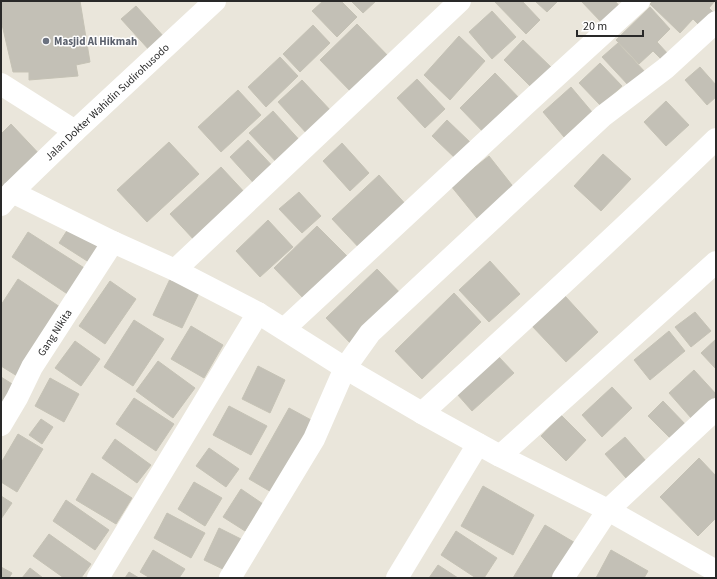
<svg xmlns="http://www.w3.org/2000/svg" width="717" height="579" viewBox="0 0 717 579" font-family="'Source Sans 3',sans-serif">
	<rect width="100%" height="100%" fill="#eae6db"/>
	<g fill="#c3c0b6" stroke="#c5c2b5">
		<path d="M1 1H80L90 62 76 65 78 76 29 80V72H13L1 20Z"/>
		<path d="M323 1H341L357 17 337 37 312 11Z"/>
		<path d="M351 1H376L363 13Z"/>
		<path d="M494 1H522L540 20 526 34Z"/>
		<path d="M535 1H558L547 12Z"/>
		<path d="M581 1H615L621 8 603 24Z"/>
		<path d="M653 1H714V2L709 8 715 14 702 28 693 19 680 33 650 4Z"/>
		<path d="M136 6 165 38 151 52 121 19Z"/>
		<path d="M650 7 670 29 657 42 669 55 663 61 653 51 639 64 616 40Z"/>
		<path d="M492 11 516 37 492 59 469 32Z"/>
		<path d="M357 24 393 61 356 97 320 60Z"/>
		<path d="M313 25 330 43 300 72 283 54Z"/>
		<path d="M459 36 485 61 450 100 424 75Z"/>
		<path d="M523 40 553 69 533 89 504 60Z"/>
		<path d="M618 43 646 73 630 87 602 57Z"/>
		<path d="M280 57 298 76 266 107 248 87Z"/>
		<path d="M600 63 622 86 601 106 579 83Z"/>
		<path d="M700 67 716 85V97L707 105 685 80Z"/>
		<path d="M495 73 523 102 488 137 460 108Z"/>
		<path d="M417 79 445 109 425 128 397 98Z"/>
		<path d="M302 80 333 113 309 136 278 102Z"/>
		<path d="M571 87 592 112 564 137 543 112Z"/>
		<path d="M238 90 261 115 221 152 198 127Z"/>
		<path d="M666 101 689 125 666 146 644 122Z"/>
		<path d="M273 111 303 144 280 166 249 133Z"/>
		<path d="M447 120 472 144 457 160 432 136Z"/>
		<path d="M11 124 44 159 1 191V134Z"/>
		<path d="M248 140 278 172 259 189 230 157Z"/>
		<path d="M169 142 199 174 147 222 117 190Z"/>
		<path d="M342 143 369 173 350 191 323 161Z"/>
		<path d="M603 154 631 179 601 211 574 186Z"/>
		<path d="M489 156 519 194 481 223 451 186Z"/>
		<path d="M221 167 247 195 196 242 170 214Z"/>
		<path d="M379 175 409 208 363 252 332 219Z"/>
		<path d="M299 192 321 216 302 233 279 209Z"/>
		<path d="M268 220 293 247 260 277 236 251Z"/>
		<path d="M70 226 106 250 95 266 59 243Z"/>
		<path d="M317 226 350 259 307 302 274 268Z"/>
		<path d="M28 232 89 271 72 297 12 257Z"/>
		<path d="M490 261 520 294 489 322 459 290Z"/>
		<path d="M377 269 405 298 354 347 326 318Z"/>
		<path d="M18 279 66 311 22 379 1 366V305Z"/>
		<path d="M170 279 199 293 182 328 153 315Z"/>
		<path d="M110 281 136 299 105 344 79 326Z"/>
		<path d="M454 293 481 322 422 379 395 351Z"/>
		<path d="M565 296 598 332 566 362 532 326Z"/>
		<path d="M695 312 711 331 691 347 675 327Z"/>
		<path d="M134 320 164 339 133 386 104 367Z"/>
		<path d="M191 326 223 345 204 378 171 359Z"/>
		<path d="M669 331 685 351 650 380 634 360Z"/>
		<path d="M716 339V369L701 353Z"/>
		<path d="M75 341 100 359 81 386 55 368Z"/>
		<path d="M498 356 514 373 472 411 457 394Z"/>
		<path d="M158 361 195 388 173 418 136 391Z"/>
		<path d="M258 366 285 380 270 413 242 399Z"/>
		<path d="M694 370 716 394V396L692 419 669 393Z"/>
		<path d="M1 377 17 387 1 412Z"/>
		<path d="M50 378 79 394 64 422 35 406Z"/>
		<path d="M612 387 632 408 602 437 582 415Z"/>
		<path d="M134 398 174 424 156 451 116 424Z"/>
		<path d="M663 401 688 427 673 441 648 416Z"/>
		<path d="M229 406 267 426 251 455 213 435Z"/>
		<path d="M289 408 313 421 273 493 249 479Z"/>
		<path d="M561 415 586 440 566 461 541 436Z"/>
		<path d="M41 419 53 427 42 444 29 435Z"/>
		<path d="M18 434 43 449 17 492 1 482V463Z"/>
		<path d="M625 437 646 461 626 478 605 454Z"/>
		<path d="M115 439 151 465 137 483 102 458Z"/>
		<path d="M209 448 239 469 226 487 196 466Z"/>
		<path d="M699 458 716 476V518L698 536 660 497Z"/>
		<path d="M92 473 132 498 116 524 76 500Z"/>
		<path d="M194 482 222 498 205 526 178 509Z"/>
		<path d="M483 486 534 515 513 555 461 526Z"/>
		<path d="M241 489 263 504 245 531 223 517Z"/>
		<path d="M1 496 12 503 1 519Z"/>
		<path d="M66 500 109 530 95 550 53 521Z"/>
		<path d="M167 513 205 533 191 558 154 538Z"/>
		<path d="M545 525 577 544 556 578H513Z"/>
		<path d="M219 528 245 541 229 572 204 560Z"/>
		<path d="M456 531 497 558 484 578H476L441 555Z"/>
		<path d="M49 534 91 564 81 578H64L33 556Z"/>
		<path d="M153 550 185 569 179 578H150L140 572Z"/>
		<path d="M611 550 648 571 644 578H596Z"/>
		<path d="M438 565 458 578H429Z"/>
		<path d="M1 567 12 573 9 578H1Z"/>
		<path d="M30 568 43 578H22Z"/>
		<path d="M129 572 139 578H125Z"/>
	</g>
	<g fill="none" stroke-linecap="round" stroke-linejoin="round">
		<g stroke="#fff" stroke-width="22">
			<path d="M1 84 75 131"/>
			<path d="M12 192 113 242 175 270 258 313 345 368 422 413 500 456 608 510 716 571"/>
			<path id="s1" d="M1 205 12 192 75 131 215 1"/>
			<path d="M175 270 460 1"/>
			<path d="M284 329 524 106 639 1"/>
			<path d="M422 413C521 323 620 232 716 139"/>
			<path id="s2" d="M1 425 17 398 32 367 113 242"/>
			<path d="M500 456 716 262"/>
			<path d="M98 578 258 313"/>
			<path d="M230 578 314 439 345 368 370 333 603 116 666 68 716 22"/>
			<path d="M397 578 478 444"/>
			<path d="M563 578 608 510 716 409"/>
		</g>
	</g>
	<circle fill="#6b7280" stroke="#fff" stroke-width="1.5" cx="46" cy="41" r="4"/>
	<g text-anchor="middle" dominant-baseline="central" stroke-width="3" stroke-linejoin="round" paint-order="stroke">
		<g font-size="11" font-weight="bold" fill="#5b616d" stroke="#fff" text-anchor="start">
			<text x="54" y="41">Masjid Al Hikmah</text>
		</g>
		<g font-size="11" fill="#292929" stroke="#fff">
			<text stroke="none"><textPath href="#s1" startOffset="148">Jalan Dokter Wahidin Sudirohusodo</textPath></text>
			<text stroke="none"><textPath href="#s2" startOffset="107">Gang Nikita</textPath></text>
		</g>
	</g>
	<rect width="717" height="579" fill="none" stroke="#292929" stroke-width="4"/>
	<path d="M577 30v6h66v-6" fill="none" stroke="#292929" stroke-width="2"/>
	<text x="583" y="30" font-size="12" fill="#292929" stroke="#ffffff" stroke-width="3" paint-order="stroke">20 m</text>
</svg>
